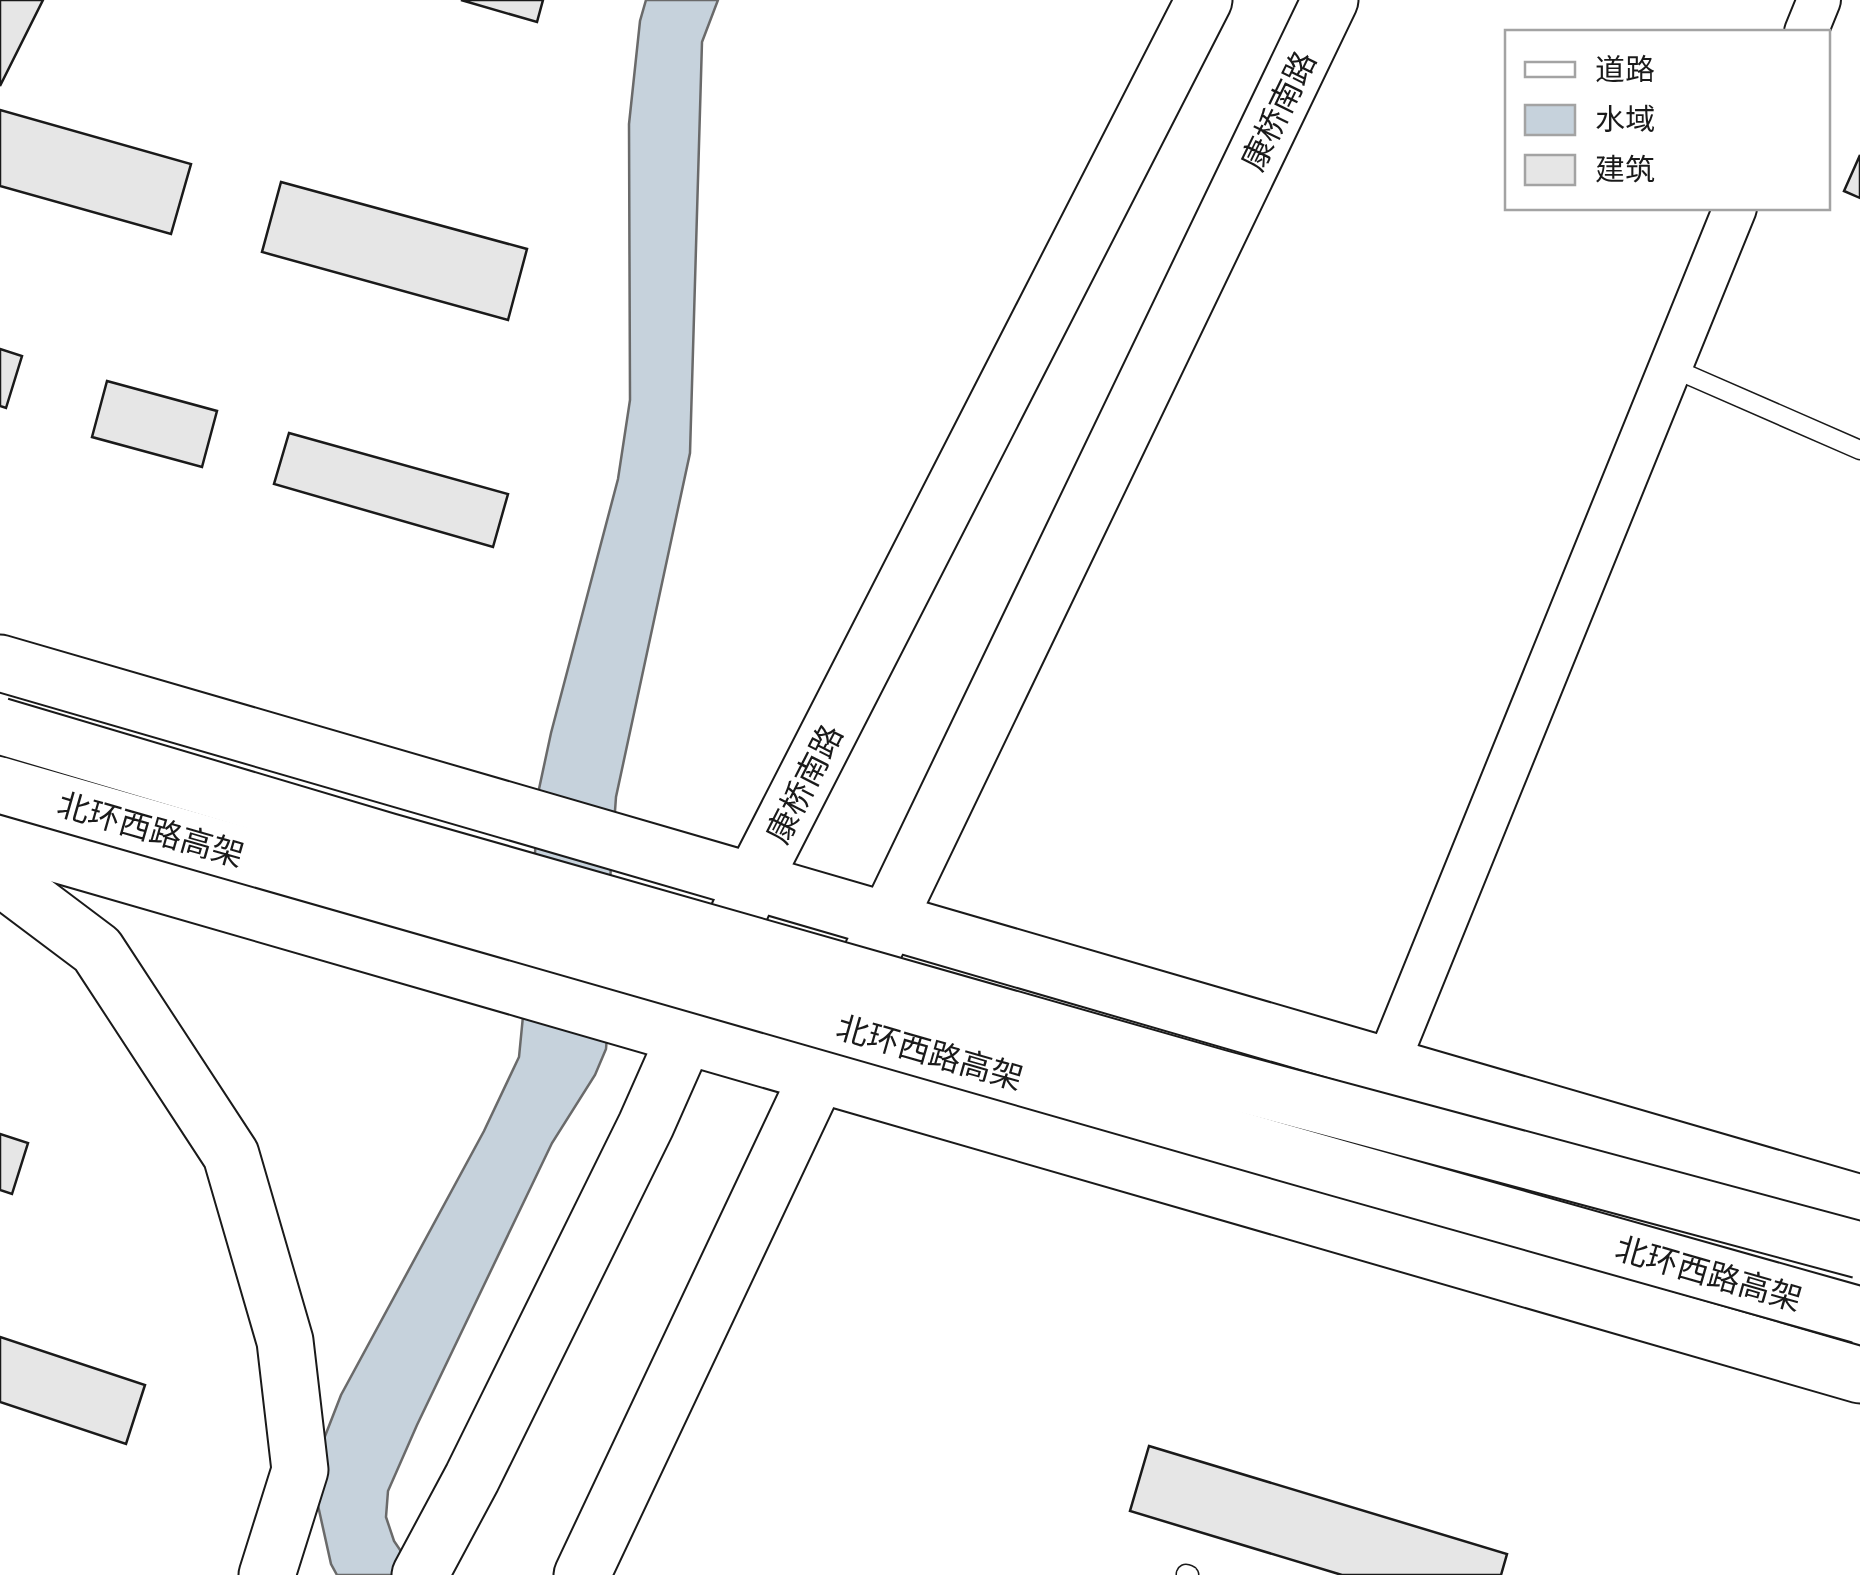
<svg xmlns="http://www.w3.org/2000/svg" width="1860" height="1575" viewBox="0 0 1860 1575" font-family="'Exo 2','Noto Sans SC',sans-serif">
	<rect width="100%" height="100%" fill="#fff"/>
	<path fill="#c6d2dc" stroke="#6a6a6a" stroke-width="2.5" d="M646 0H718L702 42 690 453 616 797 610 881V998L606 1049 595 1075 552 1143 417 1425 388 1491 386 1517 394 1541 417 1575H337L331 1564 317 1501 320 1449 341 1395 484 1131 519 1057 528 965 539 789 551 733 618 479 630 400 629 124 640 21Z"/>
	<g fill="#e6e6e6" stroke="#1a1a1a" stroke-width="2.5">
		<path d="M0 0H43L0 86Z"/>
		<path d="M461 0H543L537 22Z"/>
		<path d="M0 110 191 164 171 234 0 186Z"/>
		<path d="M1860 155V198L1844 191Z"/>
		<path d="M281 182 527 249 508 320 262 252Z"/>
		<path d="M0 349 22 356 6 408 0 406Z"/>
		<path d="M107 381 217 411 202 467 92 437Z"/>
		<path d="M289 433 508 494 493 547 274 484Z"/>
		<path d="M0 1134 28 1143 12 1194 0 1190Z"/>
		<path d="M0 1337 145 1385 126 1444 0 1402Z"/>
		<path d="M1149 1446 1507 1554 1501 1575H1342L1130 1511Z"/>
	</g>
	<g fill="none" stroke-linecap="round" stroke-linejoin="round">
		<g stroke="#1a1a1a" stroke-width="21">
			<g id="service">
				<path d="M1670 367 1860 450"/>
				<path d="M1186 1574 1189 1575"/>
			</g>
		</g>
		<g stroke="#1a1a1a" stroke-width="46">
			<g id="tertiary">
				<path d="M1806 32 1819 0"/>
				<path d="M1387 1065 1735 208"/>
			</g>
		</g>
		<g stroke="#1a1a1a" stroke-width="59">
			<g id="primary">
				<path d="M0 663 1860 1203"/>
				<path d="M0 838 1860 1375"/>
				<path d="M0 877 97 950 231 1155 285 1341 300 1470 267 1575"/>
				<path d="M738 915 753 881 1204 0"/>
				<path d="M872 953 1330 0"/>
				<path d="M420 1575 472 1478 646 1125 700 1003"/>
				<path d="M582 1575 834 1041"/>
			</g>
		</g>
		<use href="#service" stroke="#fff" stroke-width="18"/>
		<use href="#tertiary" stroke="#fff" stroke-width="42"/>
		<use href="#primary" stroke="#fff" stroke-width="55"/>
		<g stroke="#1a1a1a" stroke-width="59" stroke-linecap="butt">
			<g id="trunk-bridge">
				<path d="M0 726 387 841 1219 1078 1860 1250"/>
				<path d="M0 785 1338 1168 1860 1315"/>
			</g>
		</g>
		<use href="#trunk-bridge" stroke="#fff" stroke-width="55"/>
	</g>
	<g text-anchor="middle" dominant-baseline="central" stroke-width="8" stroke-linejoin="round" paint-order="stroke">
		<g font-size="32" fill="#1a1a1a" stroke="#fff">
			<text transform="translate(1277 110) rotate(-64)">康桥南路</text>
			<text transform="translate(803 783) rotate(-63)">康桥南路</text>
			<text transform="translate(151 828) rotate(16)">北环西路高架</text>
			<text transform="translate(930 1051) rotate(16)">北环西路高架</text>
			<text transform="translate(1709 1272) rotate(16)">北环西路高架</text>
		</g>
	</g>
	<rect x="1505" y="30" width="325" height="180" fill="#ffffff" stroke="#a3a3a3" stroke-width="2.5"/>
	<rect x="1525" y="62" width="50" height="15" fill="#ffffff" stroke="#a3a3a3" stroke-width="2.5"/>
	<text x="1595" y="80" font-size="30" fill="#1a1a1a">道路</text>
	<rect x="1525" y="105" width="50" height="30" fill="#c6d2dc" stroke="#a3a3a3" stroke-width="2.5"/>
	<text x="1595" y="130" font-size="30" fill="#1a1a1a">水域</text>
	<rect x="1525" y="155" width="50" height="30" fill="#e6e6e6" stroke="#a3a3a3" stroke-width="2.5"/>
	<text x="1595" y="180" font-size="30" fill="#1a1a1a">建筑</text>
</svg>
